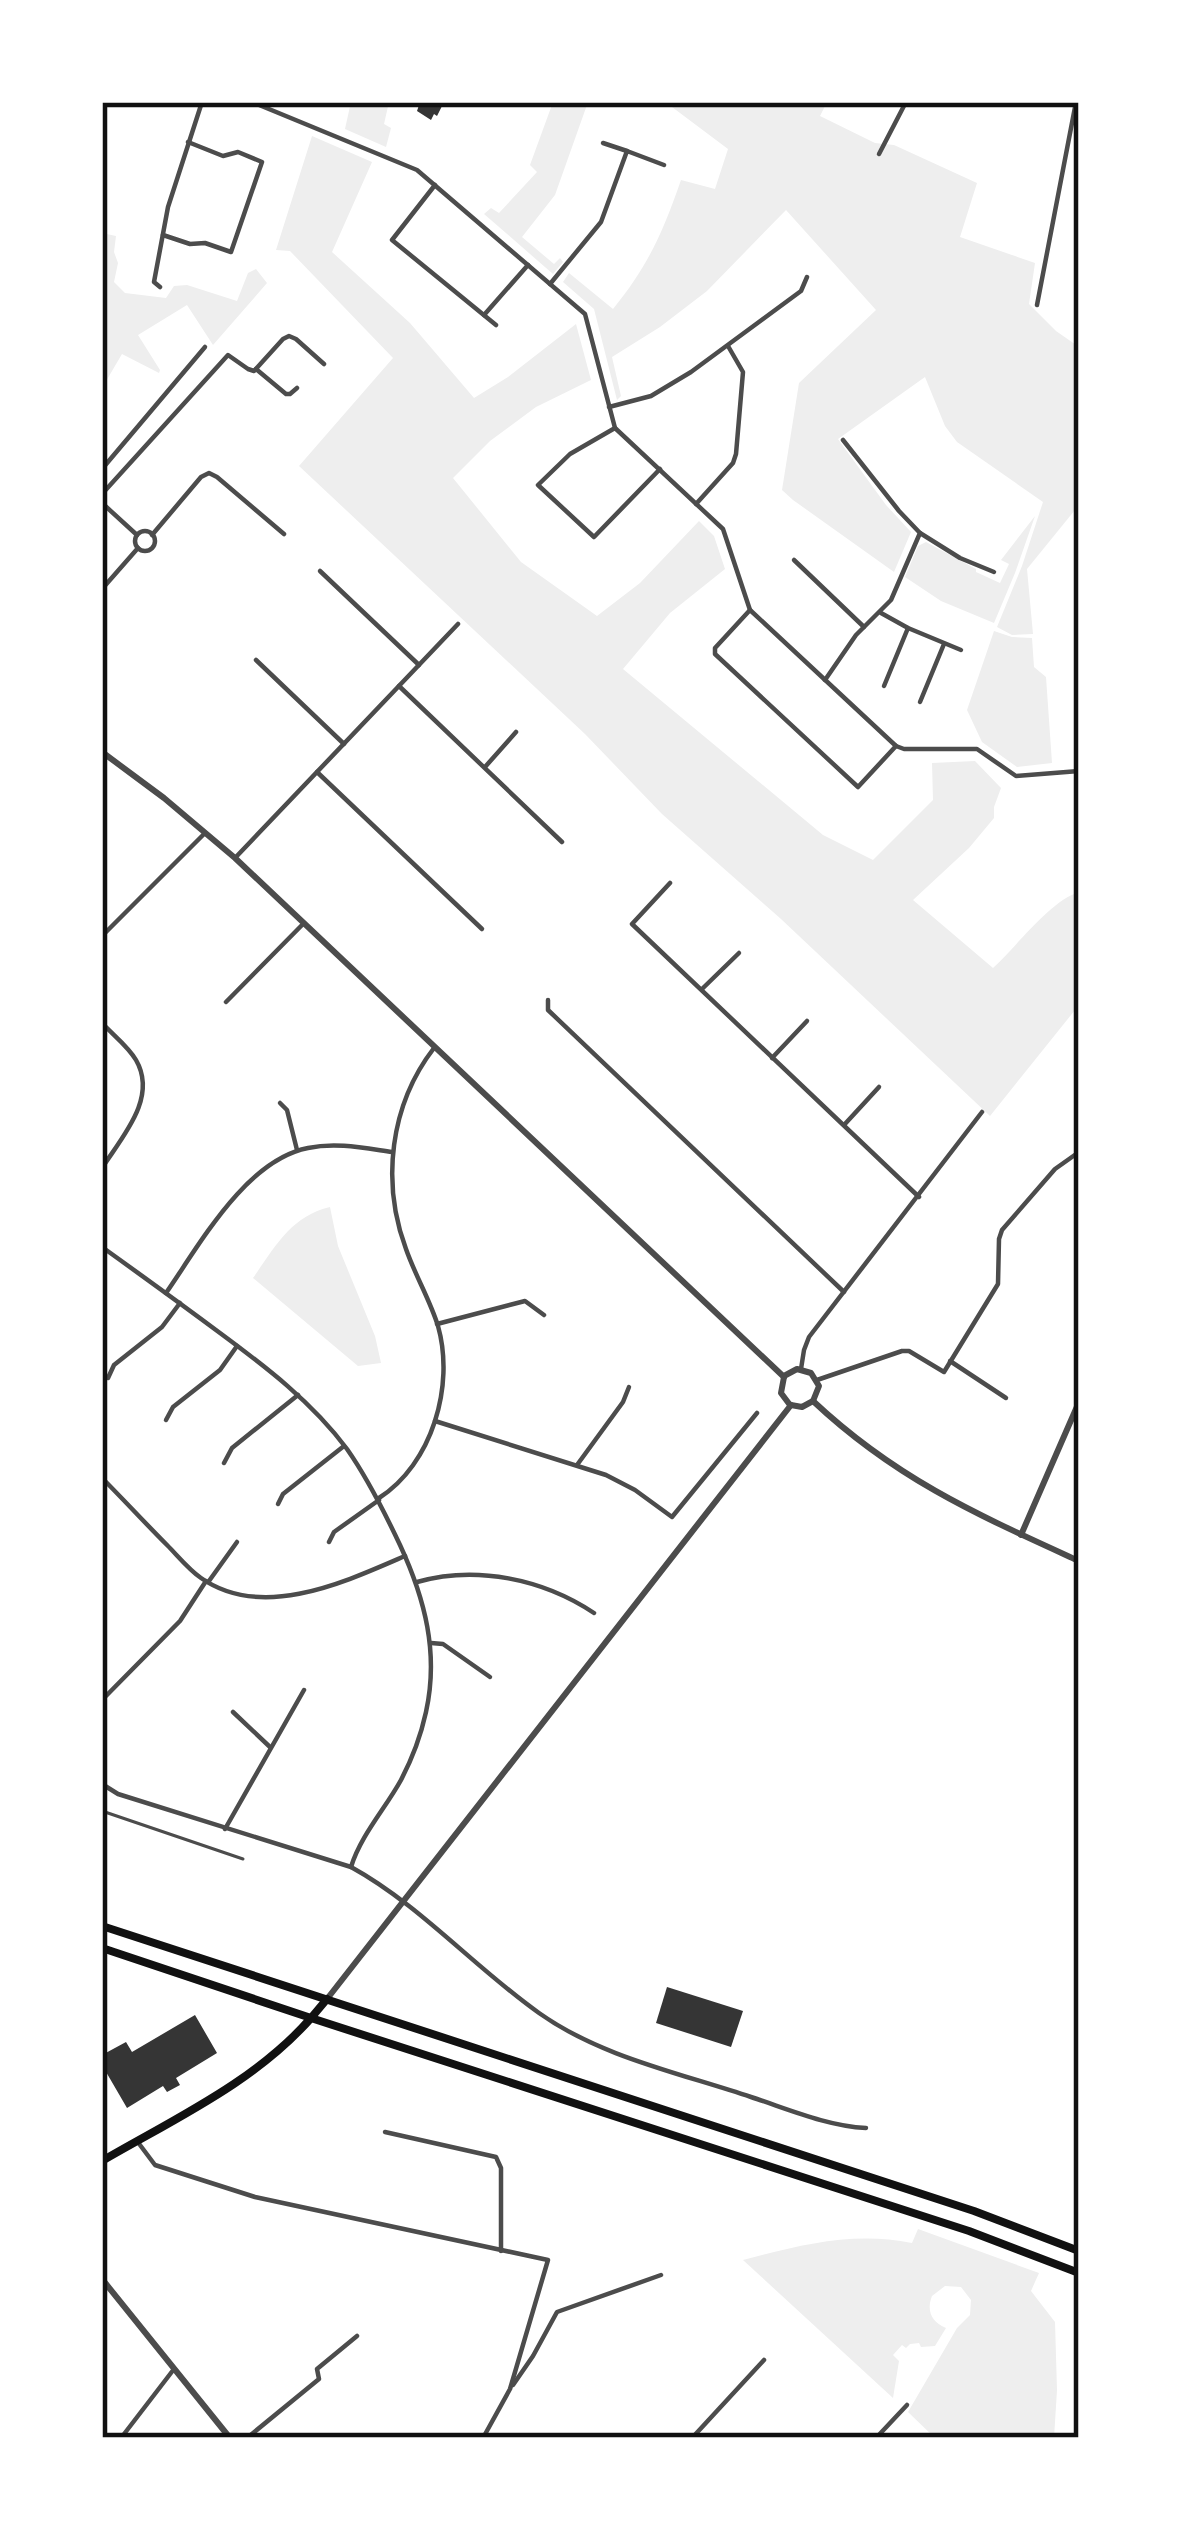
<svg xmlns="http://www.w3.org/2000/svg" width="1181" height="2540" viewBox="0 0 1181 2540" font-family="Cabin,sans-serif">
	<rect width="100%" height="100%" fill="#fff"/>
	<g fill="#eee">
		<path d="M351 102H389L384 124 391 128 386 147 345 129Z"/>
		<path d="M553 102H588L555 195 522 237 554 264 560 258 563 262 553 274 484 214 491 208 499 213 537 172 530 165Z"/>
		<path d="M658 102H827L820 116 875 143 894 145 977 183 960 237 1035 263 1029 304 1056 331 1079 347V505L1027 569 1033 634 1012 635 997 627 1022 566 1043 502 957 442 945 426 925 377 838 439 886 505 911 532 894 572 793 500 782 490 799 383 876 310 786 210 707 291 660 327 612 357 621 396 617 400 594 309 563 282 569 273 613 309C648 266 663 232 681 180L715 189 728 149 672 107Z"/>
		<path d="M312 136 372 162 332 252 410 323 474 398 508 377 576 324 591 380 536 407 490 441 453 478 521 562 597 616 640 583 699 521 714 536 725 569 670 613 623 669 823 835 873 860 933 800 932 763 975 761 1001 788 994 807V818L969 848 913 900 993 968C1017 946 1050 901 1079 892V1005L990 1116 781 919 662 814 585 734 299 466 393 358 290 251 276 250Z"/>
		<path d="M102 233 116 236 114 252 118 263 114 282 125 293 166 298 174 286 187 285 237 301 248 273 256 269 267 283 213 345 187 305 138 335 160 370 159 373 122 354 102 388Z"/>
		<path d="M1035 516 1015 573 994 623 941 601 905 577 918 546 926 542 976 569V572L1000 583 1009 564 1001 560Z"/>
		<path d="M994 631 1012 637 1032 638 1034 667 1046 677 1052 763 1017 767 982 742 967 710Z"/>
		<path d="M330 1207 338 1246 375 1336 381 1363 358 1366 253 1278C275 1247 291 1216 330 1207Z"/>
		<path d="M918 2229 1039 2273 1031 2291 1055 2322 1057 2390 1054 2438H935L908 2412 957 2328 970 2315 971 2300 961 2287 945 2286 932 2296C926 2311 932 2322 946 2328L935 2346 921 2347 919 2343 910 2344 906 2348 902 2345 893 2355 899 2361 893 2398 743 2260C800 2245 853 2231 912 2243Z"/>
	</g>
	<g fill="#353535">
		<path d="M413 102H444L437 116 434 114 431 120 417 111 419 105Z"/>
		<path d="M667 1987 743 2011 731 2047 656 2023Z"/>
		<path d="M195 2015 217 2053 176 2078 180 2085 167 2092 163 2086 127 2108 102 2065V2055L126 2042 132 2052Z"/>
	</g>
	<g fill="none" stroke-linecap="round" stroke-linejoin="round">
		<path stroke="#4c4c4c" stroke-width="3" d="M102 1811 243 1859"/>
		<g stroke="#4c4c4c" stroke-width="4.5">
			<path d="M252 102 417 170 585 314 615 428 723 529 750 610 896 746 904 749H977L1016 776 1079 771"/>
			<path d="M102 107 109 102"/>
			<path d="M603 143 627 151"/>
			<path d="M879 154 906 102"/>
			<path d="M435 185 392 240 496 325"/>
			<path d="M163 235 190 244 205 243 231 252 262 162 238 152 223 156 188 142"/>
			<path d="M550 284 601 222 627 151 664 165"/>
			<path d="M160 287 154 282 168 207 202 102"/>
			<path d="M1037 305 1076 102"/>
			<path d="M484 315 528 265"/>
			<path d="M256 369 286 394H290L297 388"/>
			<path d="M609 407 651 396 691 372 801 291 807 277"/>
			<path d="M615 428 570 454 538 485 594 537 660 469"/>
			<path d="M102 469 205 347"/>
			<path d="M102 494 228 355 248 369 254 371 283 339 289 336 296 339 324 364"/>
			<path d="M102 503 137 535"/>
			<path d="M696 504 733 463 736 454 743 372 728 346"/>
			<circle cx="145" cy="541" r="10"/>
			<path d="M920 533 960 558 994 572"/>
			<path d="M152 535 201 477 209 473 217 477 284 534"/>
			<path d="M794 560 864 627"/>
			<path d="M320 571 419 665"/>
			<path d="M102 589 138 548"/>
			<path d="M750 610 715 648V654L858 787 896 746"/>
			<path d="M881 613 908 628 961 650"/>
			<path d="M256 660 344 744"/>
			<path d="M825 680 856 635 891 600 920 533 899 511 843 440"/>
			<path d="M399 686 562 842"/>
			<path d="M884 686 908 628"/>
			<path d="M920 702 944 644"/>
			<path d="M485 767 516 732"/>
			<path d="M317 772 482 929"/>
			<path d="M235 858 458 624"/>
			<path d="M670 883 632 924 919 1197"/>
			<path d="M102 936 204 834"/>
			<path d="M702 989 739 953"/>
			<path d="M548 1000V1010L844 1292"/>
			<path d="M226 1002 304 923"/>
			<path d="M102 1023C113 1035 128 1046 136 1060 158 1098 122 1137 102 1168"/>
			<path d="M772 1058 807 1021"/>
			<path d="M280 1103 287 1110 297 1150"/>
			<path d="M844 1125 879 1087"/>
			<path d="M102 1247C141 1275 181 1304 220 1333 266 1367 312 1402 347 1449 368 1479 384 1511 400 1545 425 1599 439 1653 426 1712 421 1735 412 1759 401 1780 385 1809 361 1835 351 1867"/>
			<path d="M166 1293C200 1244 246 1160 308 1148 336 1142 364 1148 392 1152"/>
			<path d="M437 1324 525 1301 544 1315"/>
			<path d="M950 1361 1006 1398"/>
			<path d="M801 1369 804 1350 809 1337 982 1112"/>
			<path d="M108 1378 114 1365 162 1327 180 1303"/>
			<path d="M817 1380 902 1351H909L944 1372 998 1284 999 1239 1002 1230 1055 1169 1079 1152"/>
			<path d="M166 1420 173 1407 220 1370 237 1346"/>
			<path d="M435 1421 606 1475 635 1490 672 1517 757 1413"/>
			<path d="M224 1463 232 1448 298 1395"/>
			<path d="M577 1465 623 1402 629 1387"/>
			<path d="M102 1478C124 1500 145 1523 167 1545 178 1556 188 1569 201 1578 262 1621 345 1582 405 1556"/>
			<path d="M379 1498C432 1464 455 1386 438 1326 430 1300 415 1275 406 1249 381 1182 390 1105 434 1048"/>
			<path d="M278 1504 283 1494 344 1446"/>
			<path d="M329 1542 334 1532 379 1500"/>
			<path d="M209 1581 237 1542"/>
			<path d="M417 1582C476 1565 543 1579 594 1613"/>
			<path d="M431 1643 443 1644 490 1677"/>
			<path d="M102 1700 180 1621 206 1581"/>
			<path d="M233 1712 270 1747"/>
			<path d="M102 1784 118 1794 351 1867C420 1905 474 1967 539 2013 601 2057 680 2073 751 2097 788 2109 827 2126 866 2128"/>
			<path d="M225 1829 304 1690"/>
			<path d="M385 2132 496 2157 501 2168V2251"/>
			<path d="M137 2141 155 2165 255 2197 548 2260 510 2389 483 2438"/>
			<path d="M513 2385 533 2356 557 2312 661 2275"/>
			<path d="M121 2438 174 2369"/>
			<path d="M247 2438 319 2379 317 2369 357 2336"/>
			<path d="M692 2438 764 2360"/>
			<path d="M876 2438 907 2405"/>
		</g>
		<g stroke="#4c4c4c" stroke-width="6">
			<path d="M102 752 164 798 235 858 784 1377"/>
			<path d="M784 1376 797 1369 811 1373 819 1386 813 1401"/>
			<path d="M784 1377 781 1393 790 1405"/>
			<path d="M813 1401C896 1479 978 1515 1079 1561"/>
			<path d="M791 1405 802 1407 813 1401"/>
			<path d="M1021 1535 1079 1402"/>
			<path d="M327 1999 791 1405"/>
			<path d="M102 2279 230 2438"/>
		</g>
		<path stroke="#111" stroke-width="8" d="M102 2161C174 2119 255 2082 311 2018"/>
		<g stroke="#111" stroke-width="8">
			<path d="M102 1926 974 2211 1079 2251"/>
			<path d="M102 1948 311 2018 969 2231 1079 2273"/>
			<path d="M311 2018 327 1999"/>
		</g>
	</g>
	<rect width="1181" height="2540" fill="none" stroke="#ffffff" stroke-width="210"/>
	<rect x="105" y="105" width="971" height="2330" fill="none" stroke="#111" stroke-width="4.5"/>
</svg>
